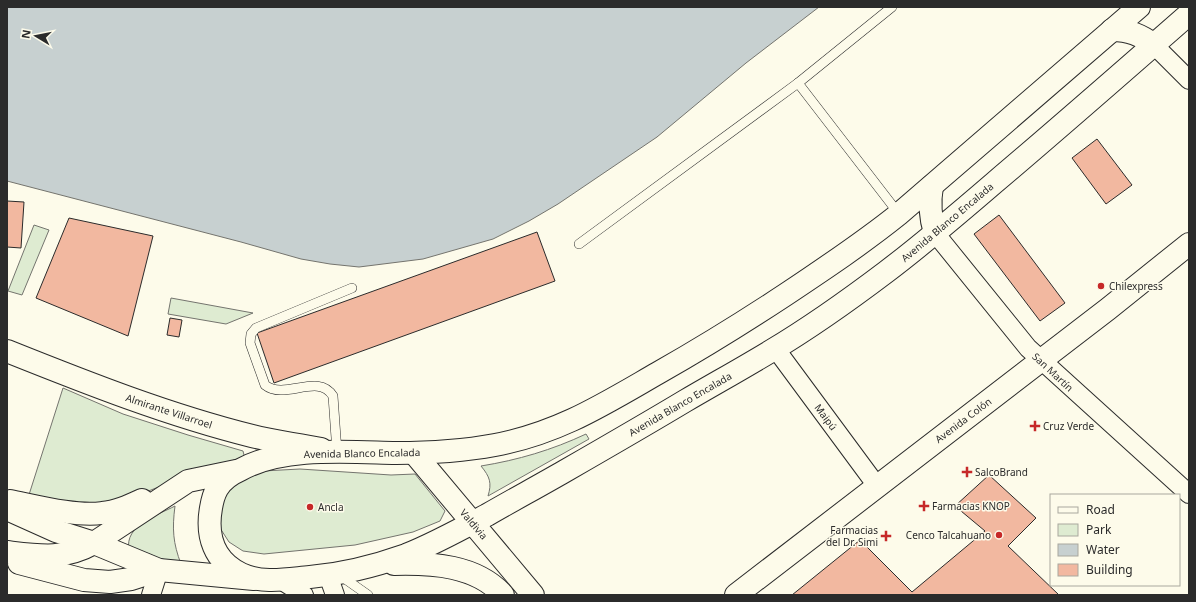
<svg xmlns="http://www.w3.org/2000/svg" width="1196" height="602" viewBox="0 0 1196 602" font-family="'Noto Sans',sans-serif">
	<rect width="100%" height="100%" fill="#fdfbea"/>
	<g fill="#deebd1" stroke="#74746e">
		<path d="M34 225 49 230 22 295 8 291Z"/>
		<path d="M171 298 253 313 226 324 168 314Z"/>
		<path d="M63 388 123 414 188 435 243 451 244 455 241 458 191 474 126 500 99 505 27 501Z"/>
		<path d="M586 434 589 439 488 496C492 483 490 477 481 466 518 460 552 450 586 434Z"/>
		<path d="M300 469 391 475 415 474 445 511 440 521 413 532 355 545 264 554 243 551 229 542 220 528 218 513 230 485 263 471Z"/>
		<path d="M175 506C172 529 173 543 181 564L133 553 129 550C124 525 158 515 175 506Z"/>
	</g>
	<path fill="#c7d0d0" stroke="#74746e" d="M7 7H819L746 63 657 137 558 204 529 221 493 239 423 259 359 267 330 264 301 259 241 242 7 181Z"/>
	<g fill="#f2b8a0" stroke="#2b2b2b">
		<path d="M1097 139 1132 185 1106 204 1072 158Z"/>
		<path d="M7 201 24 202 21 248 7 247Z"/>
		<path d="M999 215 1065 303 1040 321 974 234Z"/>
		<path d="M69 218 153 236 128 336 36 298Z"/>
		<path d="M537 232 555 281 274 383 257 333Z"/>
		<path d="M170 318 182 320 179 337 167 335Z"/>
		<path d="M989 475 1036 518 1008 546 1059 595H792L860 540 912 592 985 531 955 506Z"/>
	</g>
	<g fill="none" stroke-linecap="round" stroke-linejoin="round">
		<g stroke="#2b2b2b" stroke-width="10">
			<g id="lane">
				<path d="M798 83 892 7"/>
				<path d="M579 244 798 83 899 214"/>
				<path d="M337 452 333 396C318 372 285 401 265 385L250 343 251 334 256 328 352 288"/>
				<path d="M341 576 368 595"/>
			</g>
		</g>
		<g stroke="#2b2b2b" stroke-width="20">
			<g id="street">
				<path d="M1154 45 1189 80"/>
				<path d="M935 233 1028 348 1189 494"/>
				<path d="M775 348 877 486"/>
				<path d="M328 575 335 595"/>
				<path d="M281 580 304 595"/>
				<path d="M151 595 159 570"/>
			</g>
		</g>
		<g stroke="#2b2b2b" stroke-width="24">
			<g id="secondary">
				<path d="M7 351C87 383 168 415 252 436 274 442 298 444 321 449"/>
				<path d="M10 501C35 506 77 517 102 513 116 512 129 506 142 500"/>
				<path d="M7 509 56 531 94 543 159 570 254 579"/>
				<path d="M7 552C40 556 64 560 94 543L188 481 236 471"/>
				<path d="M19 563 84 580 110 582 131 579 159 570"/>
				<path d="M736 595 1108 309 1189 244"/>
			</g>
		</g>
		<g stroke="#2b2b2b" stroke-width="24">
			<g id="primary">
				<path d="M1139 7 899 214C863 243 824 269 785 295 744 322 702 348 658 373 604 404 559 433 495 445 463 451 430 453 396 453 349 452 282 446 240 470 231 474 222 480 217 489 214 494 212 502 211 508 206 536 214 561 241 574 263 584 287 579 310 577 343 574 375 566 406 555 434 544 461 529 487 515 513 500 539 486 565 471 605 448 645 425 685 401 714 384 743 368 771 351 811 327 849 300 886 272 923 244 958 214 994 183 1059 128 1124 71 1189 14"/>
				<path d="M1112 30C1129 30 1141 35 1154 45"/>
				<path d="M932 186C929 203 930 217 935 233"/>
				<path d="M414 453 533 595"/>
				<path d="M394 564C432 563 476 565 503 595"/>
			</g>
		</g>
		<use href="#lane" stroke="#fdfbea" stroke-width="9"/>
		<use href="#street" stroke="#fdfbea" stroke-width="18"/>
		<use href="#secondary" stroke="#fdfbea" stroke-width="22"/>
		<use href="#primary" stroke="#fdfbea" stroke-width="22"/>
	</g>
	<g fill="#c62828" stroke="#fdfbea" stroke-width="1.5">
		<circle cx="1101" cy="286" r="4"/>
		<path d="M1033 420h4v4h4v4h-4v4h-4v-4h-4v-4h4z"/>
		<path d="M965 466h4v4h4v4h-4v4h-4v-4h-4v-4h4z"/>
		<path d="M922 500h4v4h4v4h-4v4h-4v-4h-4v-4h4z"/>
		<circle cx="310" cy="507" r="4"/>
		<circle cx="999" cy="535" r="4"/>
		<path d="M884 530h4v4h4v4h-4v4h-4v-4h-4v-4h4z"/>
	</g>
	<g text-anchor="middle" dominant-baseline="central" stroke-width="3" stroke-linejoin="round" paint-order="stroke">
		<g font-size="10" fill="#2b2b2b" stroke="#fdfbea">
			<text transform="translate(947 222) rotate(-40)">Avenida Blanco Encalada</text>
			<text transform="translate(1053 372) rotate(43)">San Martín</text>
			<text transform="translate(680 404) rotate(-30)">Avenida Blanco Encalada</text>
			<text transform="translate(169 411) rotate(18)">Almirante Villarroel</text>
			<text transform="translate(826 417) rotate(53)">Maipú</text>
			<text transform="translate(963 420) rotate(-37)">Avenida Colón</text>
			<text transform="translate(362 453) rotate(-1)">Avenida Blanco Encalada</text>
			<text transform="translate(474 524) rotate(50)">Valdivia</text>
		</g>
		<g font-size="10" fill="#2b2b2b" stroke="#fdfbea" text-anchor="start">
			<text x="1109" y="286">Chilexpress</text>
			<text x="1043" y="426">Cruz Verde</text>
			<text x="975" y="472">SalcoBrand</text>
			<text x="932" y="506">Farmacias KNOP</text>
			<text x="318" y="507">Ancla</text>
			<text x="878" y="530" text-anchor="end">Farmacias<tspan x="878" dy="12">del Dr. Simi</tspan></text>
			<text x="991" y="535" text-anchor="end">Cenco Talcahuano</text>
		</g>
	</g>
	<rect width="1196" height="602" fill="none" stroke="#2b2b2b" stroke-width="16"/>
	<rect x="1050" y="494" width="130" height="92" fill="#fdfbea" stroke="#a9a89e"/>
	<rect x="1058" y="507" width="20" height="6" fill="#fdfbea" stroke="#a9a89e"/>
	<text x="1086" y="514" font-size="12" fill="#2b2b2b">Road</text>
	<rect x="1058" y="524" width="20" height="12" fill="#deebd1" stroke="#a9a89e"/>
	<text x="1086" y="534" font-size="12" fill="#2b2b2b">Park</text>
	<rect x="1058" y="544" width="20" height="12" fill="#c7d0d0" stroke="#a9a89e"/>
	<text x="1086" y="554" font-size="12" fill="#2b2b2b">Water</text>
	<rect x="1058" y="564" width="20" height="12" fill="#f2b8a0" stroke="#a9a89e"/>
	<text x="1086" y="574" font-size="12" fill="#2b2b2b">Building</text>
	<g transform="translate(36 36) rotate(280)" stroke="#fdfbea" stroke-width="3" paint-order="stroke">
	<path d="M0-3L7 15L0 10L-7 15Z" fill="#2b2b2b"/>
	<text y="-6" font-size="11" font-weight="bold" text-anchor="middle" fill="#2b2b2b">N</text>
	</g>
</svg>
